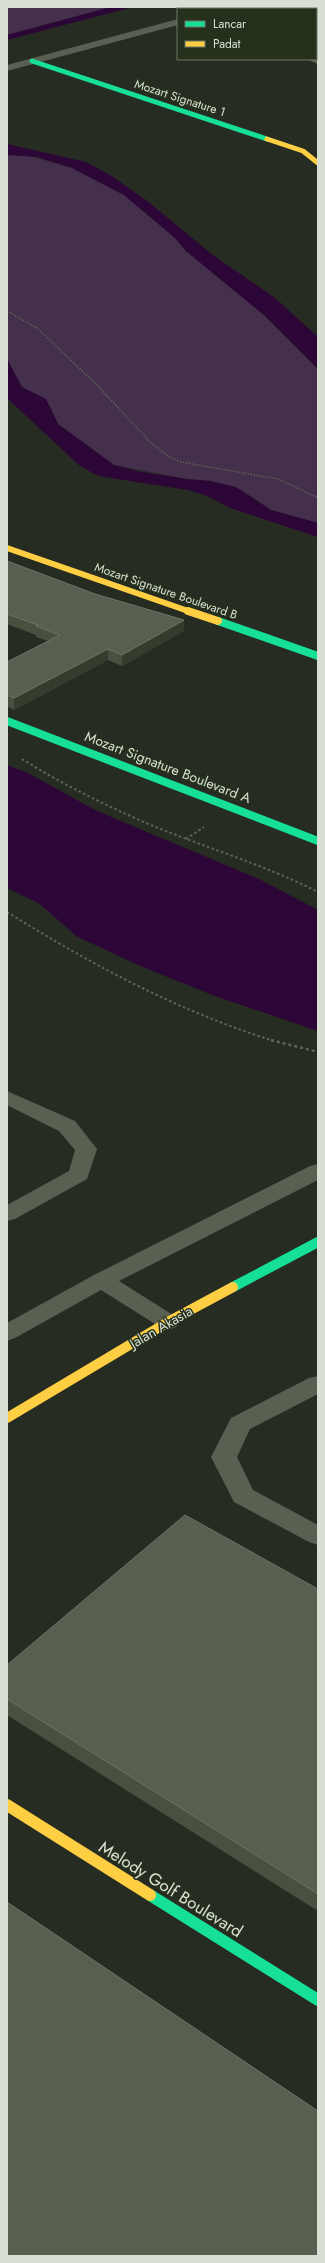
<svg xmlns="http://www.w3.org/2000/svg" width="325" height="2263" viewBox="0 0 325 2263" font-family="Jost,sans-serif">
	<rect width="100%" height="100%" fill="#272c22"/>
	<g fill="#442f4c">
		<path d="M7 7H111L7 35Z"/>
		<path d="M23 154 72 168 124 195 175 238 186 251 264 315 318 369V523L271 510 251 496 210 481 186 479 114 465 58 424 50 406 22 387 7 359V155Z"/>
	</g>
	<g fill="#2c0636">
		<path d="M111 7H133L7 40V35Z"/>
		<path d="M7 144 86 162 110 175 146 200 214 256 274 297 318 337V369L264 315 186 251 175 238 124 195 72 168 37 157 7 155Z"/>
		<path d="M7 359 22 387 46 399 58 424 114 465 137 471 186 479 210 481 236 487 271 510 318 523V537L230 508 207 496 188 490 98 476 80 466 7 398Z"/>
		<path d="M7 765 28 773 97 811 259 879 318 910V1031L215 996 140 966 76 936 40 904 7 888Z"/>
	</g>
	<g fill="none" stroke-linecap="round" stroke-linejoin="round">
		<path stroke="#5d6458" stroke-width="1.5" stroke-dasharray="1.5 1.5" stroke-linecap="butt" d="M7 311 37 328 97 385 151 443 168 456 181 462 278 479 318 498"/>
		<g stroke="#5d6458" stroke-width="2" stroke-dasharray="2.5 2.5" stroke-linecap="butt">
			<path d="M22 759C62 784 103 804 146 823 203 847 263 864 318 892"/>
			<path d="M186 839 204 827"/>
			<path d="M7 912C92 965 178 1011 274 1041"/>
		</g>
		<path stroke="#5d6458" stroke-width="2.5" stroke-dasharray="3 3" stroke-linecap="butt" d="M271 1040 318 1052"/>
		<g fill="#596052" fill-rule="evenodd">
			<path d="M222 7H238L237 9H221Z"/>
			<path d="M283 7H299L298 9H282Z"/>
			<path d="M178 19V25L7 71V65Z"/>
			<path d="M316 57H318V64L306 59H316Z"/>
			<path d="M7 1091 75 1121 97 1149 87 1179 15 1219 7 1221V1205L69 1171 75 1150 59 1131 7 1105Z"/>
			<path d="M318 1164V1180L119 1281 176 1317 180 1322 176 1327 168 1330 160 1327 101 1290 15 1338 7 1341V1323L94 1275 310 1166Z"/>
			<path d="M318 1376V1394L250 1429 237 1457 253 1490 318 1525V1545L309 1542 234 1502 211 1457 231 1418 309 1378Z"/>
		</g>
		<path stroke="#16e098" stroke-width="5" d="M32 61 267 139"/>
		<g stroke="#16e098" stroke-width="8">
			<path d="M218 621 318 656"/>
			<path d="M7 721 318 841"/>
		</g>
		<path stroke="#16e098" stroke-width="10" d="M233 1287 318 1242"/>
		<path stroke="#16e098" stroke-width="12" d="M150 1895 318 2000"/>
		<path stroke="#ffcf43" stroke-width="5" d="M267 139 303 151 318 163"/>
		<path stroke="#ffcf43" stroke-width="6" d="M7 548 191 612"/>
		<path stroke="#ffcf43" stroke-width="8" d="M188 611 218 621"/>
		<path stroke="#ffcf43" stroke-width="10" d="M7 1418 168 1322 233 1287"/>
		<path stroke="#ffcf43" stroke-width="12" d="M7 1805 150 1895"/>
	</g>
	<g fill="#485140">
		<path d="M7 561 95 594 184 620V631L122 666 108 660 14 710 7 706V662L48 641 36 637V635L7 624Z"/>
		<path d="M318 1589V1911L7 1715V1665Z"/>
	</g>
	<g fill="#343c2d">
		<path d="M184 620V631L122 666V655Z"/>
		<path d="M108 649V660L14 710V698Z"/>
	</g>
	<g fill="#576050" stroke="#6c7464">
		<path d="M7 561 95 594 184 620 122 655 108 649 14 698 7 695V662L60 635 36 626 38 625 7 614Z"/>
		<path d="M185 1515 318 1589V1894L7 1699V1665Z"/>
		<path d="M7 1902 318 2111V2256H7Z"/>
	</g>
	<g text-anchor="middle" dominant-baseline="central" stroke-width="3" stroke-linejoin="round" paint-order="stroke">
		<g font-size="12" fill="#d8e0d3" stroke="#26311d">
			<text transform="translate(180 98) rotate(18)">Mozart Signature 1</text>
			<text transform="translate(166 591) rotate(19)">Mozart Signature Boulevard B</text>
		</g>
		<g font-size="14" fill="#d8e0d3" stroke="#26311d">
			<text transform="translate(168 767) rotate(21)">Mozart Signature Boulevard A</text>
			<text transform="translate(161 1327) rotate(-30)">Jalan Akasia</text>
		</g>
		<g font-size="17" fill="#d8e0d3" stroke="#26311d">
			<text transform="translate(171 1889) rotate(32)">Melody Golf Boulevard</text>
		</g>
	</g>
	<rect width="325" height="2263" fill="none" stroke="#d8e0d3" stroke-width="16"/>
	<rect x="177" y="8" width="140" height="52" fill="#26311d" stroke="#6d7766"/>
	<rect x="185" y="21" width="20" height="6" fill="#16e098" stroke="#6d7766"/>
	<text x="213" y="28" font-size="12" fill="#d8e0d3">Lancar</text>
	<rect x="185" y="41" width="20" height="6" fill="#ffcf43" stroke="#6d7766"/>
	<text x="213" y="48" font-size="12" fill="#d8e0d3">Padat</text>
</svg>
